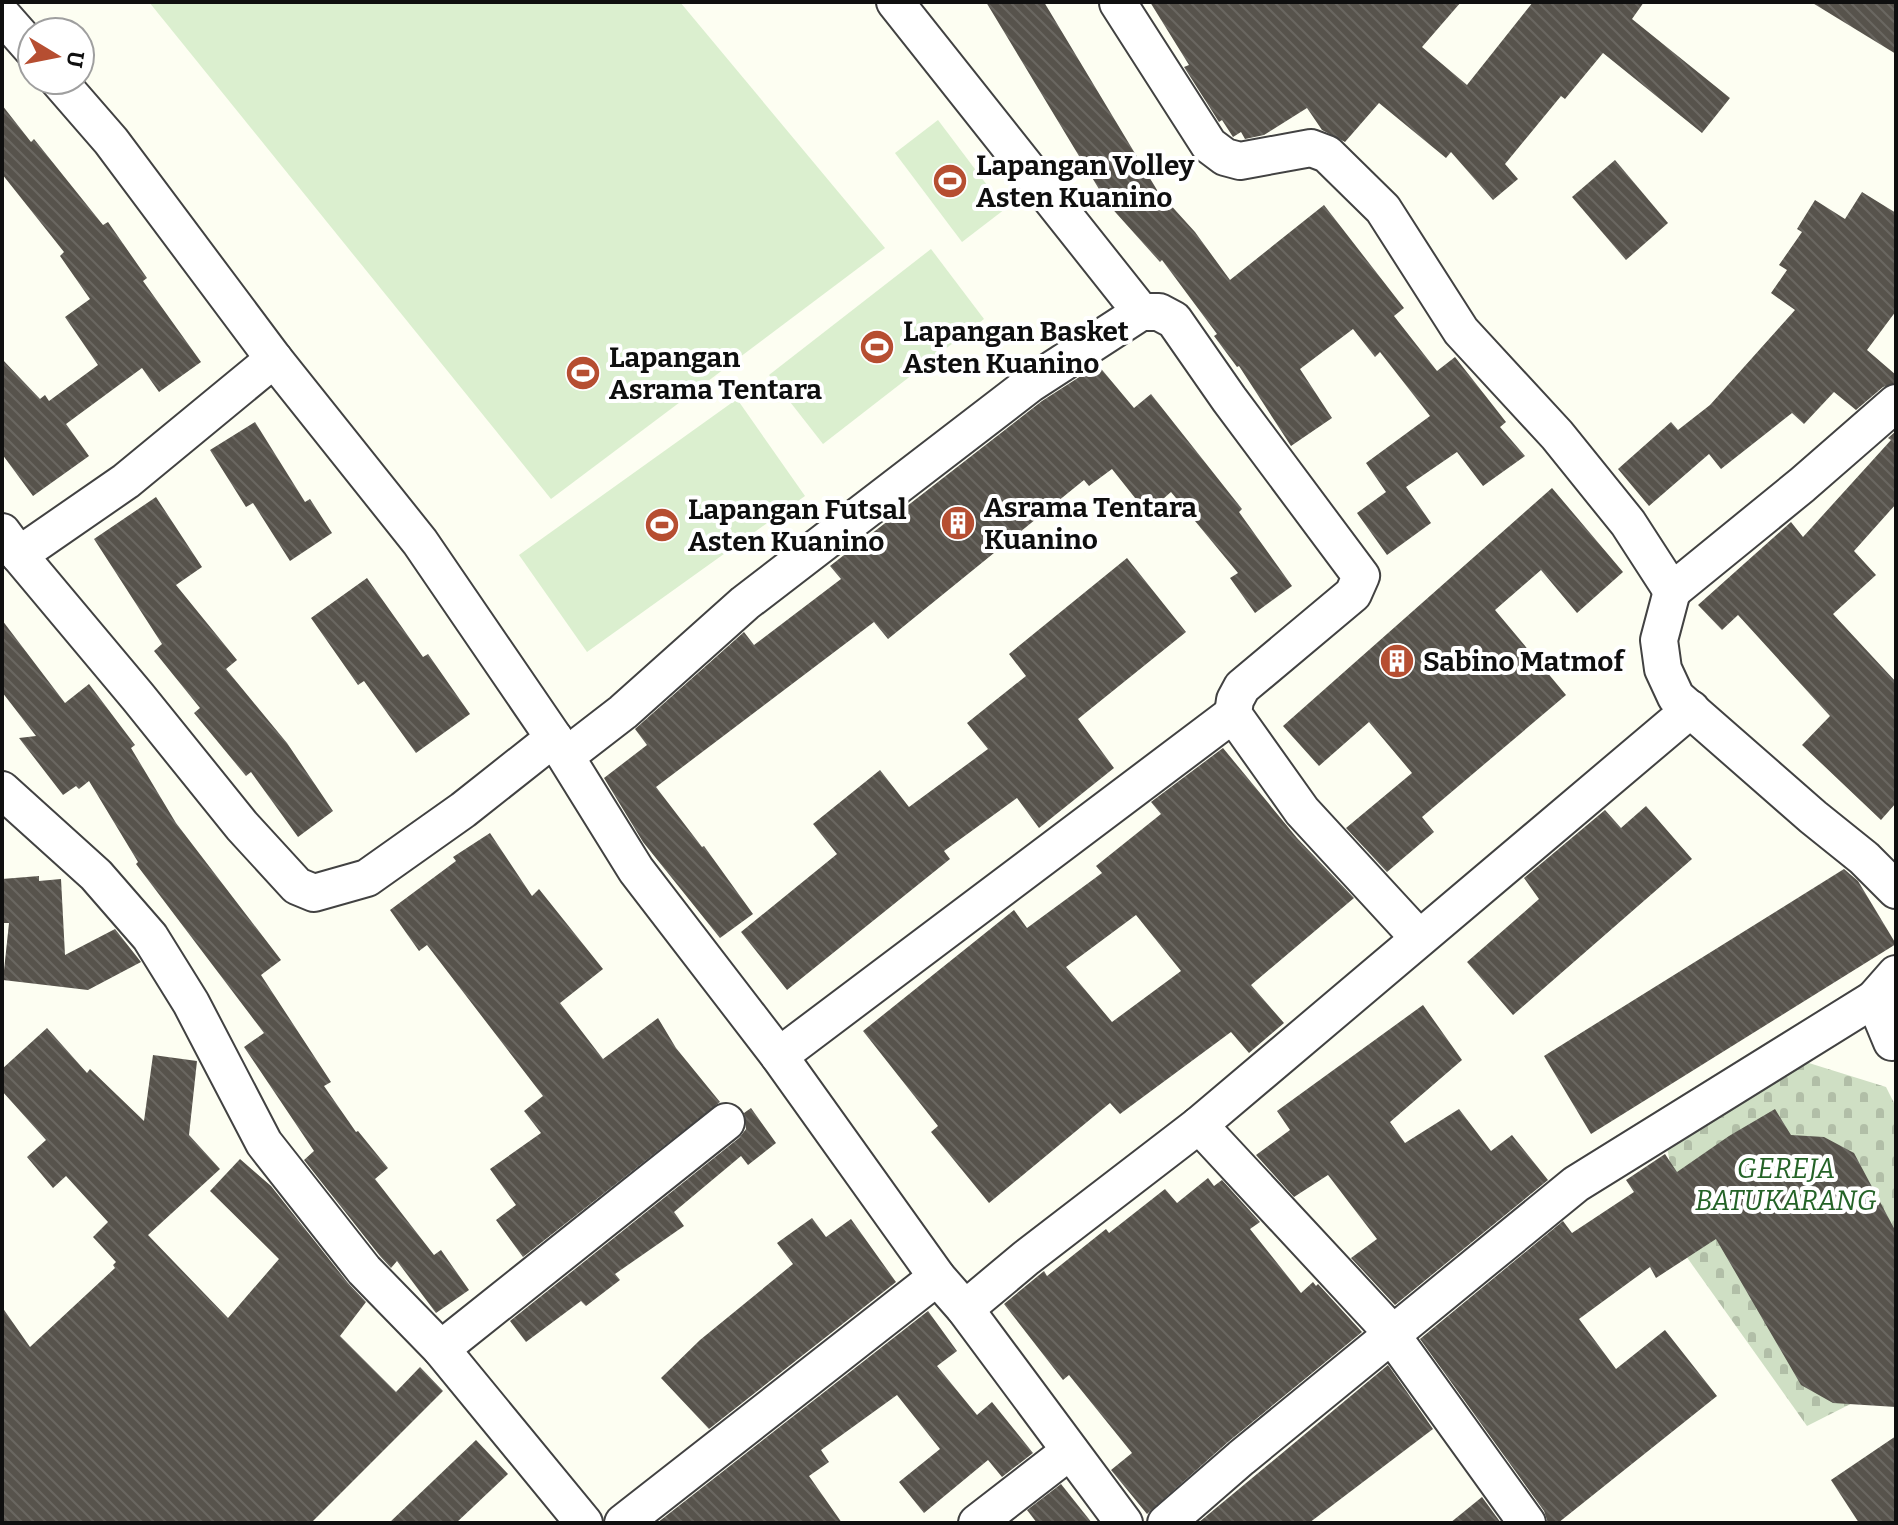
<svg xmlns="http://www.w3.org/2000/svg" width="1898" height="1525" viewBox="0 0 1898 1525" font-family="Bitter,serif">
	<defs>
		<pattern id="cemetery-stones" width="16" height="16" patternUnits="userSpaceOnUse" patternTransform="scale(2)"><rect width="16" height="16" fill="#cfdfc4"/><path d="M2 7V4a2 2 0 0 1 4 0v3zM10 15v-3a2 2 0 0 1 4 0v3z" fill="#b1bea7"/></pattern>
		<pattern id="building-back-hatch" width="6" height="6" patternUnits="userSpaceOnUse" patternTransform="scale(2)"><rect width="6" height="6" fill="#57534c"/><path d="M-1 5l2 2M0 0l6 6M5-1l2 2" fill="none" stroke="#6a6761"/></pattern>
	</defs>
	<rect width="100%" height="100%" fill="#fdfef2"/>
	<path fill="url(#cemetery-stones)" d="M1796 1059 1886 1087 1896 1107V1381L1807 1426 1686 1256 1661 1112Z"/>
	<g fill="#dbefcf">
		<path d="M149 2H680L885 248 551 499Z"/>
		<path d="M938 120 1005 209 962 242 895 153Z"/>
		<path d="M931 249 984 319 823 444 769 375Z"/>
		<path d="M737 399 805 496 587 652 519 555Z"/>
	</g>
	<g fill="url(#building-back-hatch)" fill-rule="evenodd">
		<path d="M986 2H1044L1157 190 1195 232 1230 280 1324 205 1404 308 1394 316 1437 371 1455 357 1506 422 1500 427 1525 456 1483 486 1457 452 1406 487 1431 523 1387 555 1357 513 1386 492 1366 463 1430 416 1380 352 1375 357 1353 329 1300 369 1332 418 1291 446 1239 366 1237 367 1214 336 1217 334 1162 260 1160 262 1108 204Z"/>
		<path d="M1150 2H1461L1422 47 1467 85 1533 2H1644L1632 19 1730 98 1702 133 1603 53 1565 99 1561 96 1505 164 1518 179 1493 200 1451 152 1446 158 1379 103 1345 142 1322 130 1307 108 1264 135 1245 139 1241 132 1233 137 1222 120 1219 122 1184 67 1189 65Z"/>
		<path d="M1811 2H1896V54Z"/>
		<path d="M2 105 31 142 34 139 103 225 108 222 147 278 143 281 201 362 159 392 142 368 66 424 89 456 33 496 2 454V359L40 399 45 395 49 401 98 365 65 317 90 299 60 256 64 252 2 174Z"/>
		<path d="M1615 160 1668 223 1626 260 1572 197Z"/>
		<path d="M1862 192 1896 213V311L1867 350 1896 375V383L1883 387 1856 410 1834 392 1804 424 1792 413 1721 469 1709 454 1649 506 1618 469 1671 422 1678 430 1710 405 1795 310 1771 293 1787 270 1779 265 1802 232 1797 229 1815 200 1845 219Z"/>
		<path d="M1098 365 1134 408 1151 394 1242 509 1239 512 1292 586 1255 613 1230 578 1238 573 1171 492 1147 513 1112 469 1089 486 1084 480 888 639 874 622 656 787 702 847 704 846 753 914 720 938 643 842 604 778 647 745 635 729 744 632 754 645 841 579 830 566 1042 401Z"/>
		<path d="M255 422 305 502 310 499 332 533 290 561 253 503 246 507 210 450Z"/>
		<path d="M1896 431V504L1854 551 1876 575 1833 614 1896 682V803L1881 820 1802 745 1830 716 1738 615 1722 630 1698 605 1791 522 1803 537 1891 440 1888 438Z"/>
		<path d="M1552 488 1623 572 1577 613 1541 570 1495 610 1566 695 1422 817 1434 832 1387 872 1346 828 1412 773 1369 722 1319 766 1283 726Z"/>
		<path d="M156 497 202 567 176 585 237 660 226 669 287 743 333 811 298 837 251 772 246 776 194 713 200 708 154 651 162 644 94 539Z"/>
		<path d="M1127 558 1186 632 1078 719 1114 768 1039 828 1017 798 944 851 950 859 787 990 741 932 837 854 813 824 880 770 909 807 988 749 967 723 1026 676 1009 654Z"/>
		<path d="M367 578 423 657 428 654 470 714 416 753 364 681 358 685 311 618Z"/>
		<path d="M2 620 65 703 89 684 135 745 131 748 176 823 281 960 261 975 331 1082 324 1086 356 1132 358 1131 388 1168 375 1179 434 1255 441 1250 469 1290 436 1313 397 1261 391 1268 380 1256 304 1160 314 1151 244 1047 264 1033 136 864 138 862 89 781 79 789 76 786 63 795 19 738 36 736 2 692Z"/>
		<path d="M1223 748 1297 838 1354 898 1251 985 1284 1023 1249 1053 1231 1032 1120 1114 1110 1103 989 1203 931 1132 938 1126 863 1031 1014 910 1027 928 1102 873 1096 866 1161 814 1151 802ZM1136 915 1181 971 1112 1022 1066 967Z"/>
		<path d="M1646 806 1692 859 1513 1015 1467 962 1539 899 1524 878 1605 810 1621 828Z"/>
		<path d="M490 833 532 896 539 889 603 969 560 1003 603 1059 658 1018 676 1048 720 1102 523 1257 496 1220 516 1205 490 1169 541 1133 524 1111 543 1096 427 945 419 951 390 910 456 861 453 857Z"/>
		<path d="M1844 869 1858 881 1896 944 1591 1134 1544 1056Z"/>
		<path d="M39 876V881L61 879 65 955 115 929 141 962 88 990 3 980 9 923H2V879Z"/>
		<path d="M1423 1005 1462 1060 1390 1122 1405 1143 1459 1109 1491 1151 1512 1135 1548 1180 1395 1305 1351 1258 1377 1239 1328 1175 1294 1197 1256 1155 1290 1130 1277 1111Z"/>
		<path d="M47 1028 87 1073 90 1069 144 1121 153 1055 197 1061 189 1135 220 1169 148 1235 228 1318 279 1259 210 1191 240 1159 271 1186 348 1283 366 1302 340 1336 396 1392 420 1367 443 1391 311 1523H2V1307L30 1347 115 1268 113 1265 116 1262 93 1237 108 1222 66 1176 53 1188 27 1157 46 1140 2 1091V1069Z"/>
		<path d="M751 1108 776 1143 748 1165 741 1156 674 1212 684 1226 615 1274 620 1280 586 1306 581 1301 526 1342 510 1321 739 1138 746 1129 744 1113Z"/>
		<path d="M1775 1109 1791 1135 1824 1137 1854 1153 1896 1232V1407L1833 1403 1801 1385 1716 1239 1656 1278 1650 1267 1579 1319 1616 1369 1665 1330 1717 1396 1558 1523H1548L1544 1511 1420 1339 1563 1221 1572 1233 1634 1192 1626 1180 1665 1154 1677 1172 1729 1136Z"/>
		<path d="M1208 1178 1214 1186 1222 1180 1260 1222 1250 1229 1301 1293 1313 1282 1316 1286 1318 1284 1362 1332 1228 1442 1147 1514 1111 1470 1132 1453 1069 1375 1063 1380 1004 1304 1044 1271 1047 1276 1106 1229 1109 1233 1165 1189 1177 1203Z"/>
		<path d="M812 1218 826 1237 851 1219 896 1282 709 1429 661 1378 700 1340 793 1264 777 1243Z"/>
		<path d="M928 1311 957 1351 937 1366 977 1415 992 1402 1033 1453 1002 1477 988 1460 924 1513 899 1482 940 1449 897 1395 821 1450 829 1462 809 1476 842 1523H657Z"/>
		<path d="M1388 1365 1433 1429 1309 1523H1198Z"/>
		<path d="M1896 1436V1523H1859L1831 1480Z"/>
		<path d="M476 1440 508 1474 456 1523H389Z"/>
		<path d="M1061 1484 1092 1523H1037L1027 1510Z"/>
		<path d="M1482 1497 1501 1523H1450Z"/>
	</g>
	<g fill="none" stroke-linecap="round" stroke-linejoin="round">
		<g stroke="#424242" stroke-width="40">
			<g id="minor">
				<path d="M1121 2 1118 3 1209 145 1225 157 1240 161 1311 148 1327 154 1383 209 1461 331 1557 435 1628 523 1672 591 1802 485 1896 403"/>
				<path d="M2 15 32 49"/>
				<path d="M58 80 111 141 274 359 420 542 554 738 636 870 779 1056 937 1277 965 1309 1124 1523"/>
				<path d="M1141 312H1159L1174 320 1229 399 1361 576 1353 594 1242 687 1235 700 1233 714 1302 811 1419 938"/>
				<path d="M2 532 19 555 126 481 274 359"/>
				<path d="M19 555 138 697 242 826 297 886 314 893 367 878 463 810 554 738"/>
				<path d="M1672 591 1659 640 1663 669 1676 697 1813 817 1864 858 1896 890"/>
				<path d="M566 756 623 712 745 603 1030 384 1141 312 895 2"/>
				<path d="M2 790 96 875 150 937 191 1003 264 1143 364 1270 441 1349 584 1523"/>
				<path d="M1892 1042 1874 999 1896 974"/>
				<path d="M779 1056 1233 714"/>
				<path d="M965 1309 1026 1258 1199 1125"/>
				<path d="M441 1349 726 1122"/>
				<path d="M623 1523 937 1277"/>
				<path d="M977 1523 1070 1451"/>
				<path d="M1166 1523 1241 1458 1576 1184 1874 999"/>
				<path d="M1527 1523 1383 1323 1199 1125 1691 709"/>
			</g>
		</g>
		<use href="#minor" stroke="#fff" stroke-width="36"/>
	</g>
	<defs>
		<g id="stadium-disc" transform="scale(1.8)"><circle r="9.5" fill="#b64e31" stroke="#fff"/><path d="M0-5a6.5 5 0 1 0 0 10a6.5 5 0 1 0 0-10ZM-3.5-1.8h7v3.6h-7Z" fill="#fff"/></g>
		<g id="building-disc" transform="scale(1.8)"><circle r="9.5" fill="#b64e31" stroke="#fff"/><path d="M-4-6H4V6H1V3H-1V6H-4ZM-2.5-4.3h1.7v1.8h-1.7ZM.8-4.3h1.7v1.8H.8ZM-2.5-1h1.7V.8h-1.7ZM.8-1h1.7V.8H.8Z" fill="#fff"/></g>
	</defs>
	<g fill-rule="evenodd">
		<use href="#stadium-disc" x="950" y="181"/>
		<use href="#stadium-disc" x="877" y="347"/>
		<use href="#stadium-disc" x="583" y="373"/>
		<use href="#building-disc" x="958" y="523"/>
		<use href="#stadium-disc" x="662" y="525"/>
		<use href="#building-disc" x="1397" y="661"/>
	</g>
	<g text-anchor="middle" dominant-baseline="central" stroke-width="8" stroke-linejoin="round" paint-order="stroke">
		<g font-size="28" font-weight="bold" fill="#0f0f0f" stroke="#fff" text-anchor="start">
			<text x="976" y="165">Lapangan Volley<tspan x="976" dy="32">Asten Kuanino</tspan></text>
			<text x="903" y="331">Lapangan Basket<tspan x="903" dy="32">Asten Kuanino</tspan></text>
			<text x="609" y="357">Lapangan<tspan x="609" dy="32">Asrama Tentara</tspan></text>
			<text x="984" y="507">Asrama Tentara<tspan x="984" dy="32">Kuanino</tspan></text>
			<text x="688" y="509">Lapangan Futsal<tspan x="688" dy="32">Asten Kuanino</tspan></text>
			<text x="1423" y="661">Sabino Matmof</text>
		</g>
		<g font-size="28" font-style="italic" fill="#246327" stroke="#fff">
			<text x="1786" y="1168">GEREJA<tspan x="1786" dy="32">BATUKARANG</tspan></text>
		</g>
	</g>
	<rect width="1898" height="1525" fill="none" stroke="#0f0f0f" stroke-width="8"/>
	<g transform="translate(56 56) rotate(100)"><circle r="38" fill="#ffffff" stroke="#9f9f9f" stroke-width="2"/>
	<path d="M0-6L14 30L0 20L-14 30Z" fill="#b64e31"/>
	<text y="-12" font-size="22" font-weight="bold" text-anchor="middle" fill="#0f0f0f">U</text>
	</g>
</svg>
